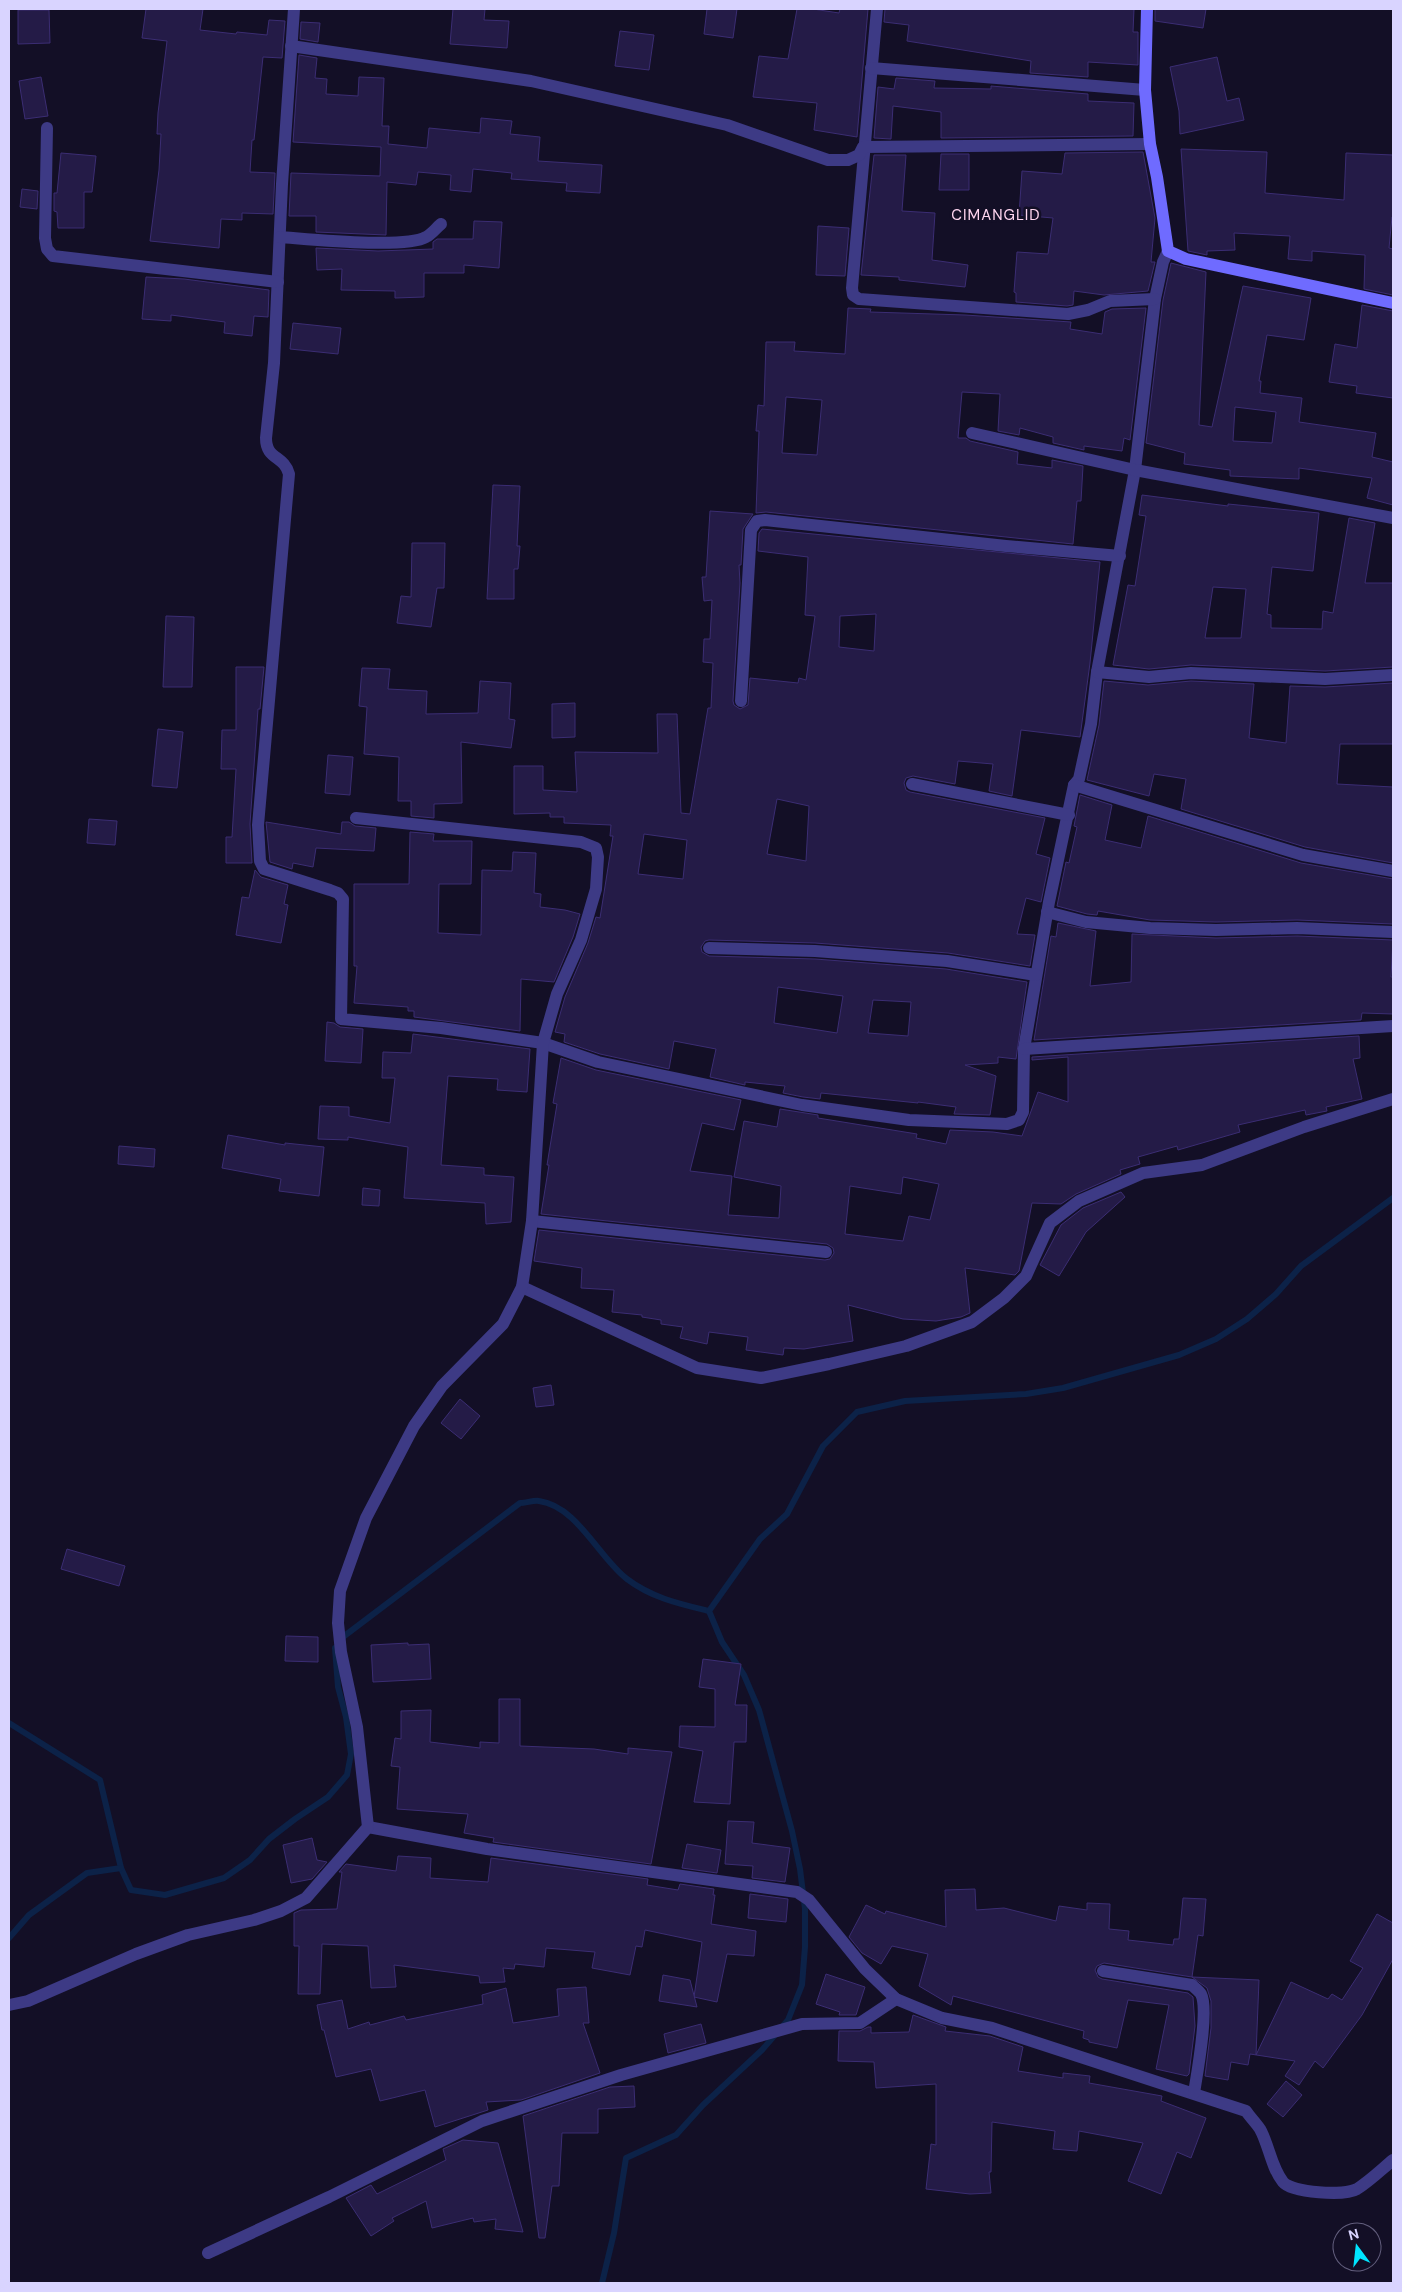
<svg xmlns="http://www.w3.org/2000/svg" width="1402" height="2292" viewBox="0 0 1402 2292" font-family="'DM Sans',sans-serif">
	<rect width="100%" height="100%" fill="#130f26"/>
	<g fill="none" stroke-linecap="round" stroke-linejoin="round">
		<g stroke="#0c2248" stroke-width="6">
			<path d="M339 1640 520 1503C526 1503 534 1500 539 1501 577 1506 599 1558 627 1579 652 1598 680 1604 709 1611"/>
			<path d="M9 1723 100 1780 121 1868 131 1890 165 1895 224 1878 250 1860 269 1839 295 1819 328 1797 347 1775 351 1754 346 1717 338 1687 335 1648"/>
			<path d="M9 1938 29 1915 87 1873 121 1868"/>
			<path d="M602 2283 614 2233 626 2158 676 2135 703 2105 762 2050 788 2020 802 1985 805 1947V1909L800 1869 792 1831 759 1710 744 1675 722 1642 709 1611 760 1539 787 1514 823 1446 857 1412 905 1401 1026 1394 1063 1388 1179 1355 1216 1339 1247 1319 1276 1294 1301 1266 1393 1198"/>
		</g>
	</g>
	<g fill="#241b47" stroke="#3b2d73" fill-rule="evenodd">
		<path d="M146 9H203L200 30 236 34 237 32 267 35 269 20 285 21 282 58 263 57 254 140H252L250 172 275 173 273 214 242 213V220L221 219 219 248 150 241 159 170 161 134H157L158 113 167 41 142 38Z"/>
		<path d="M453 9H485L484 20 509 21 507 48 450 44Z"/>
		<path d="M707 9H737L733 38 704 34Z"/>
		<path d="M797 9H813L839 13 840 9H868L857 137 814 130 817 103 753 97 759 56 788 59Z"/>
		<path d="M885 9H1134L1133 32H1138V65L1088 62V77L1030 73 1031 61 907 41 909 25 884 22Z"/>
		<path d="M1155 9H1206L1203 28 1155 21Z"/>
		<path d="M18 10H49L50 43 18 44Z"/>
		<path d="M301 22 320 23 318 42 300 39Z"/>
		<path d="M620 31 654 35 649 70 615 66Z"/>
		<path d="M299 55 317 58 315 78 327 79 326 94 358 96 359 77 384 78 382 126H389L388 144 427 148 429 128 480 133 481 118 512 121 510 134 540 137 538 161 602 165 600 193 566 191 567 183 511 179 512 173 473 169 471 192 450 190 451 175 418 172 416 185 387 182 386 235 316 232V216H289L291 173 380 176 381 147 293 142Z"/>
		<path d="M1217 57 1227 101 1239 98 1244 120 1180 134 1179 111 1170 67Z"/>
		<path d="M41 77 48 116 25 119 19 81Z"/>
		<path d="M896 78 935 81 934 88 991 89V86L1088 94V101L1134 103 1133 136 941 138V112L893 106 891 139 874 138 878 87 894 89Z"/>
		<path d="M1181 149 1267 152 1265 193 1344 200 1346 153 1393 155V217H1392L1389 248 1393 249V295L1364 289 1365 255 1312 251V261L1288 259 1290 236 1234 233 1235 250 1207 251V255L1188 251Z"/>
		<path d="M1143 152 1155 218 1151 262H1155L1148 291 1104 295 1074 291 1073 305 1067 306 1016 302V293L1014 292 1017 252 1048 254 1053 218 1019 215 1022 171 1062 174 1065 153Z"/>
		<path d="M61 153 96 156 92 192H84V228H58L57 212 54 211V193H57Z"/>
		<path d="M941 154H969V190H939Z"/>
		<path d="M874 155H906L902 211 935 213 932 260 968 265 965 287 899 280V277L861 275Z"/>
		<path d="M22 189 38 191 37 209 20 207Z"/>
		<path d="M474 221 502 222 499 268 464 265V273H424V297L395 298V291L341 290 342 269 317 270 316 248 378 251 433 249V242L437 239H473Z"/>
		<path d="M818 226 849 228 845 276 816 275Z"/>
		<path d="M1171 263 1206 272 1199 425 1212 427 1243 286 1311 298 1304 340 1267 335 1259 381H1261L1260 393 1302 398 1299 422 1376 433 1372 457 1393 462V505L1367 498 1372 478 1299 468V479L1230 476V470L1184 464 1185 453 1146 443 1163 300ZM1235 407 1276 412 1272 443 1233 441Z"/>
		<path d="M146 277 184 279 269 290 268 317 254 316 252 336 224 333 225 322 171 315V321L142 319Z"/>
		<path d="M1362 305 1393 311V398L1356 393 1357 386 1329 382 1335 344 1357 348Z"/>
		<path d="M848 308 871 309 870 312 965 315 1071 322 1070 329 1102 334 1105 312 1112 309 1146 308 1130 440 1124 438 1122 451 1084 446V450L1053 443V437L1020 428 1019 435 998 431 1000 394 962 392 958 438H966L970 441 1018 452 1017 464 1052 468V460L1083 466 1081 501H1077L1073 544 766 512 756 513 759 431H756L758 405 764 406 766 342H795L794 351 845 354ZM786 397 822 400 817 455 782 453Z"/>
		<path d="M293 323 341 328 338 354 290 349Z"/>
		<path d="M493 485 520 486 517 546H520L518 569H514V599H487Z"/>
		<path d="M1142 495 1228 506V504L1319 513 1313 571 1272 567 1267 614 1271 615V628L1322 629 1323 611 1333 613 1349 518 1375 523 1365 583H1393V667L1325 671 1191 665 1149 669 1113 665 1128 585 1135 586 1146 516 1139 515ZM1213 587 1246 589 1241 638H1205Z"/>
		<path d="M710 511 753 514 743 529 741 565H739L740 583 733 701 734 705 740 709 748 705 750 678 798 683 799 678 806 680 815 616 805 615 808 557 758 551 759 533 762 529 1100 562 1090 663 1080 737 1021 730 1012 796 989 791 993 764 958 761 955 784 913 776 906 778 904 783 906 790 910 792 1045 818 1036 854 1050 858 1041 902 1026 898 1017 934 1035 935 1030 966 948 953 815 943 709 940 705 941 701 947 702 952 709 956 815 959 946 969 1027 982 1016 1059 998 1057V1063L965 1065 996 1076 990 1115 954 1114 956 1107 918 1102V1103L821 1093 820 1099 803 1097 783 1093 785 1086 745 1082V1085L710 1077 716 1049 674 1041 669 1069 600 1054 564 1042 565 1034 555 1032 565 997 588 943 596 917 600 918 613 836H610L611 825 564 823V817H550V813L514 814V766H543V790L577 792 575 752 658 753 657 714H677L681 813 690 814 708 708H711L713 663 703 662 704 639H710L712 600 704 601 702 577H706ZM876 614 874 651 839 647 840 616ZM777 799 809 806 806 861 767 854ZM644 834 687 840 683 879 638 874ZM778 987 843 996 837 1033 774 1023ZM873 1000 911 1002 908 1036 868 1033Z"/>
		<path d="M412 543H445L444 588H437L431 627 397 623 401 596 411 597Z"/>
		<path d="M166 616 194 617 192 687H163Z"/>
		<path d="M236 667H264L260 709H258L250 824 252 863H226V837H232L236 769H221L222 730H236Z"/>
		<path d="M362 668 390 669 388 689 427 691 426 714 478 713 480 681 511 683 509 719 515 720 511 748 461 742 462 803 434 804V818L411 816V801H398L399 757 364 754 367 707 359 706Z"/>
		<path d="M1104 681 1148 685 1191 681 1254 684 1249 738 1286 743 1290 686 1325 687 1393 683V744H1340L1337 784 1393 787V863L1305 847 1181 809 1186 779 1154 774 1149 796 1087 780 1099 725Z"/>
		<path d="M575 703V737L552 738V704Z"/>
		<path d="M158 729 183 732 177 788 152 786Z"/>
		<path d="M328 755 353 757 350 795 325 793Z"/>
		<path d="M1080 795 1112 805 1105 840 1141 848 1148 816 1301 863 1393 879V924L1297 920 1216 922 1150 920 1098 911 1097 915 1087 914 1057 906 1066 862 1069 863 1077 827 1074 826Z"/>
		<path d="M89 819 117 821 115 845 87 843Z"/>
		<path d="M266 822 341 834 342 822H349L355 826 376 828 374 851 316 848 313 867 293 863 292 869 270 862Z"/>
		<path d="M410 832 434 834 433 841H472L471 884H439L438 933 481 935 482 870 512 871 513 852 536 853 534 893 541 894 540 907 565 910 580 914 573 937 554 982 521 979 520 1031 414 1017V1011H408V1007L354 1003 357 966H354V884H409Z"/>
		<path d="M255 870 261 877 288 885 284 904 288 905 281 943 236 935 242 897 249 898Z"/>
		<path d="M1058 923 1096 931 1090 986 1131 982 1132 934 1216 938 1297 936 1393 940 1391 977H1393V1014L1362 1013 1361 1020 1034 1040 1051 936 1056 937Z"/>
		<path d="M327 1022 334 1023 340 1027 363 1029 361 1063 325 1061Z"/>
		<path d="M413 1034 530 1049 527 1092 497 1090 498 1079 448 1076 441 1165 484 1168V1175L514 1177 511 1222 486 1224 485 1203 404 1198 408 1147 348 1137V1140L318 1139 320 1106 349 1107V1116L390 1123 395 1078H382L383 1052 411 1053Z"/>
		<path d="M1359 1036 1360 1058 1353 1059 1362 1099 1326 1107 1327 1111 1306 1115 1305 1110 1238 1125 1240 1132 1178 1150 1177 1146 1138 1157 1140 1164 1120 1170 1121 1174 1076 1194 1061 1204 1032 1203 1019 1271 1015 1275 965 1268 970 1313 961 1317 936 1321 903 1319 848 1305 853 1341 804 1349 784 1348 783 1355 746 1350 748 1337 709 1332 707 1344 680 1338 683 1327 661 1324V1320L642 1317V1315L612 1312 614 1290 581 1288 582 1268 534 1261 539 1230 825 1260 830 1259 834 1253 833 1248 827 1244 541 1214 549 1165H547L557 1104 553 1103 561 1058 596 1070 741 1100 734 1130 702 1123 690 1171 732 1176 728 1215 779 1218 781 1186 734 1177 744 1121 777 1127 780 1109 818 1115V1118L917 1134 916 1138 946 1144 950 1130 993 1132 1022 1136 1038 1092 1068 1102V1057L1032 1060V1057ZM903 1177 939 1184 930 1220 909 1216 903 1241 845 1234 850 1186 901 1194Z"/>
		<path d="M228 1135 285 1145V1143L324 1147 319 1196 279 1191 281 1179 222 1168Z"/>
		<path d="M119 1146 155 1149 154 1167 118 1164Z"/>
		<path d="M363 1188 380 1190 379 1206 362 1205Z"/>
		<path d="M1121 1192 1125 1197 1086 1232 1059 1276 1040 1265 1061 1225 1083 1208Z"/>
		<path d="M551 1385 554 1405 536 1407 533 1388Z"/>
		<path d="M460 1399 480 1416 461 1439 441 1423Z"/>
		<path d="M67 1549 125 1566 119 1586 61 1569Z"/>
		<path d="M286 1636 318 1637V1662L285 1661Z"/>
		<path d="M408 1643V1645L429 1644 431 1679 373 1682 371 1645Z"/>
		<path d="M703 1659 741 1664 735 1705H747L746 1742H734L730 1804 694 1802 703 1751 679 1747 680 1726 715 1727V1689L699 1687Z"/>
		<path d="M499 1699H520V1746L594 1749 628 1754V1748L672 1752 651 1864 493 1842 494 1838 464 1833 468 1814 397 1809 400 1767 391 1766 395 1738 401 1739V1711L431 1710 430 1742 480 1748V1742L499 1743Z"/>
		<path d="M728 1821 754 1822 752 1843 790 1848 785 1882 752 1878 753 1866 725 1864Z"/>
		<path d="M312 1838 317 1860 327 1862 312 1879 291 1883 283 1845Z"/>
		<path d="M687 1844 721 1850 717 1873 682 1868Z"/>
		<path d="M398 1856 431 1858 430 1878 488 1882 491 1858 648 1879 647 1885 678 1890 680 1884 714 1889 713 1895H715L711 1924 756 1931 754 1956 727 1954 717 2002 694 1997 702 1942 645 1930 642 1947 636 1946 630 1975 592 1968 595 1952 546 1948 544 1967 515 1964 514 1969 503 1968 505 1982 480 1983 479 1976 394 1965 396 1987 371 1988 368 1946 322 1944 320 1994H298L299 1946H294V1913L301 1910 337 1909 342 1872H339L346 1864 396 1871Z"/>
		<path d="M975 1889 976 1910 1004 1908 1056 1921 1059 1906 1087 1910V1903L1110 1904 1109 1929 1129 1931 1128 1940 1173 1945 1174 1939H1179L1183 1898 1206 1899 1203 1936 1198 1935 1192 1977 1104 1963 1097 1966 1095 1970 1098 1977 1102 1979 1188 1993 1193 1997 1195 2026 1189 2074 1187 2076 1156 2069 1169 2005 1128 2000 1117 2048 1089 2042V2040L1083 2038 1084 2031 953 1996 951 2005 919 1986 928 1954 892 1946 881 1964 862 1953 849 1937 866 1905 885 1914 886 1911 946 1927 945 1890Z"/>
		<path d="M750 1894 788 1899 786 1922 748 1918Z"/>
		<path d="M1377 1914 1393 1923V1959L1362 2015 1323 2068 1315 2061 1299 2085 1285 2076 1295 2061 1250 2054 1248 2065 1231 2062 1228 2080 1205 2076 1211 2028V2001L1207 1988 1192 1977 1259 1980 1256 2055 1291 1982 1328 1999 1332 1994 1342 2000 1363 1968 1350 1961Z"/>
		<path d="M826 1974 865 1987 856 2015H839L840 2012 816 2004Z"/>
		<path d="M663 1975 690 1980 697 2007 659 2001Z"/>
		<path d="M586 1987 589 2023H583L600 2073 521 2100 486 2102 488 2110 435 2127 425 2090 380 2101 371 2069 336 2077 324 2030H322L317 2005 342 2000 348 2029 369 2022 370 2025 404 2016 406 2020 483 2004 482 1995 506 1988 513 2023 559 2016 557 1989Z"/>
		<path d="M913 2015 946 2027 945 2031 990 2036 1023 2047 1018 2071 1063 2078V2073L1090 2076 1089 2083 1162 2096 1161 2101 1206 2118 1191 2158 1177 2152 1161 2194 1128 2181 1143 2143 1079 2131 1077 2151 1053 2149 1055 2131 992 2122 991 2172H989L991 2193 970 2194 926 2189 931 2144 936 2145V2084L876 2088 874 2062 838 2061 839 2031H860L868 2027H871V2033L909 2032Z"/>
		<path d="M701 2024 706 2043 668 2053 664 2034Z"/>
		<path d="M1286 2081 1302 2095 1283 2117 1267 2104Z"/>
		<path d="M634 2086 635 2107 598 2109V2133H562L559 2186H552L545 2238H539L523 2116 610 2087Z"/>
		<path d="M463 2140 498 2143 523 2232 495 2229 496 2219 474 2222 473 2218 432 2228 426 2201 392 2218 394 2221 371 2236 346 2198 371 2185 377 2194 446 2160 443 2149Z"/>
	</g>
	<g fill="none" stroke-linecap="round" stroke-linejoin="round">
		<g stroke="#3d3a85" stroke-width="12">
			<path d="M294 9 282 184 274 363 266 438C266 460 284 455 289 474L258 825 260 861 264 869 330 890 338 893 343 899 341 1019 441 1028 543 1043 598 1062 802 1105 909 1120 1007 1124 1019 1120 1023 1112 1024 1049 1049 902 1074 785 1079 779 1091 724 1097 672 1135 470 1155 299 1163 262 1168 251"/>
			<path d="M877 9 852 288 853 295 859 299 1068 314 1088 310 1110 301 1155 299"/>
			<path d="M291 46 531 81 727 125 828 160H848L859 155 863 147 1150 144"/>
			<path d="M871 68 1145 90"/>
			<path d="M47 128 45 238 47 249 53 256 278 282"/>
			<path d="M280 237C309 239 405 249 426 237 432 234 436 228 441 224"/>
			<path d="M972 433 1135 470 1393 518"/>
			<path d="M1097 672 1149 677 1191 673 1325 679 1393 675"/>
			<path d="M741 701 751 530 757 521 765 520 1006 546 1120 556"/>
			<path d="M912 784 1069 815"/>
			<path d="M1074 785 1303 855 1393 871"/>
			<path d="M1047 912 1086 922 1150 928 1216 930 1297 928 1393 932"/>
			<path d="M709 948 815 951 947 961 1036 975"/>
			<path d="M1024 1049 1393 1026"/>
			<path d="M532 1221 826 1252"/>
			<path d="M522 1287 697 1368 761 1378 829 1364 906 1346 972 1322 1004 1298 1026 1276 1050 1223 1079 1201 1143 1173 1202 1165 1304 1127 1393 1099"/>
			<path d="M368 1827 487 1849 797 1892 809 1900 865 1969 896 1999 942 2018 992 2028 1246 2111C1250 2117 1256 2123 1260 2129 1269 2145 1271 2167 1283 2182 1292 2193 1345 2196 1357 2189 1370 2181 1382 2169 1393 2160"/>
			<path d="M1103 1971 1192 1985C1195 1988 1199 1991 1201 1994 1209 2009 1197 2074 1194 2093"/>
			<path d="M9 2005 28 2001 136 1954 188 1935 254 1920 281 1911 306 1898 368 1827 357 1727 341 1652 338 1623 340 1591 366 1518 414 1426 442 1386 503 1324 522 1287 532 1221 543 1043 557 994 581 940 596 889 598 857 596 848 581 842 356 818"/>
			<path d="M208 2253 329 2197 482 2121 621 2075 802 2024 860 2023 896 1999"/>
		</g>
		<path stroke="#6f6bff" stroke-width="12" d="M1147 9 1145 90 1150 144 1157 177 1168 251 1186 259 1393 303"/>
	</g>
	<g text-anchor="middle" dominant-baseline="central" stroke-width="5" stroke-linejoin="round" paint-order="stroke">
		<g font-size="15" letter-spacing="1" fill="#ffd6f0" stroke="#130f26">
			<text x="996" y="215">CIMANGLID</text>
		</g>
	</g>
	<rect width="1402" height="2292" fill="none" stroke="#d9d4ff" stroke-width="20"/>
	<g transform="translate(1357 2247) rotate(345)"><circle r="24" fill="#130f26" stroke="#625e7d"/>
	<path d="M0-4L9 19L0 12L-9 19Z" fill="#00e5ff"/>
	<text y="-8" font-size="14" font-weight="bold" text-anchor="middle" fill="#d9d4ff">N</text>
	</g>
</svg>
